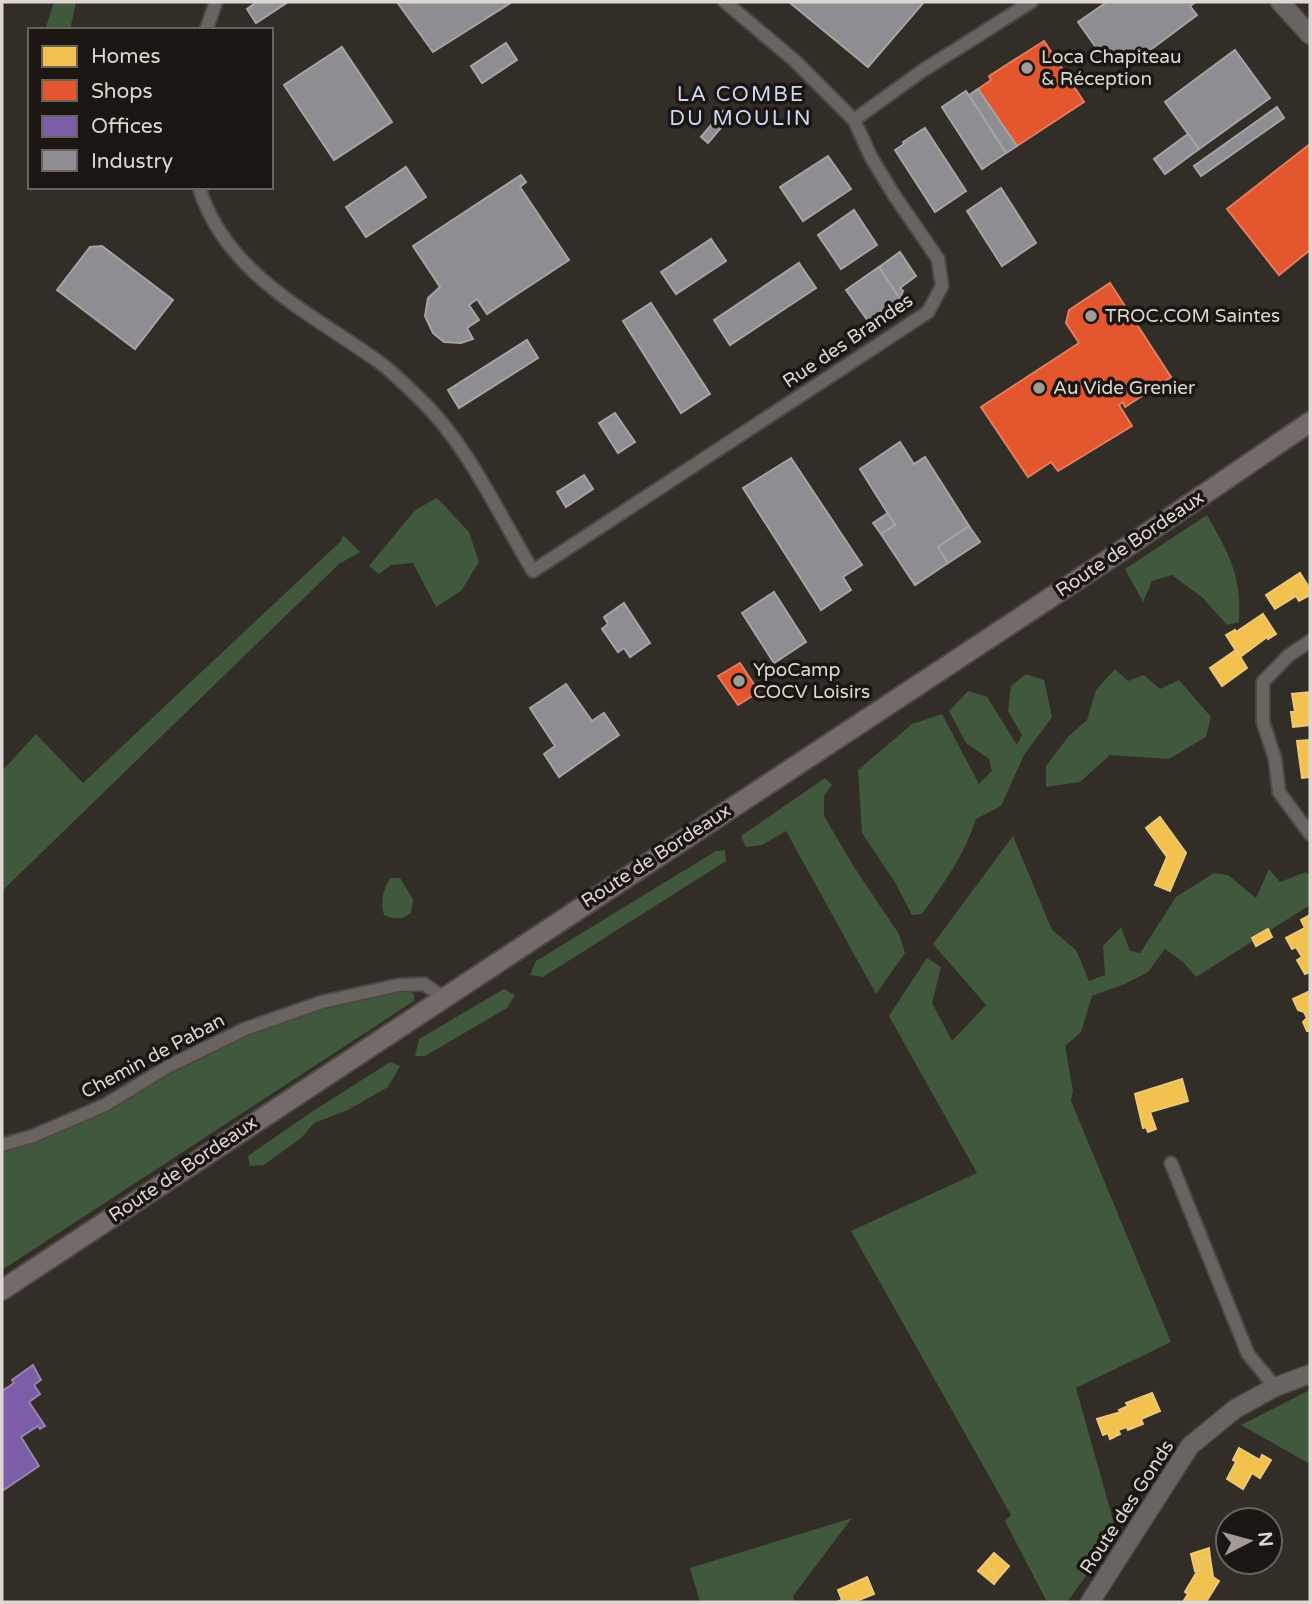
<svg xmlns="http://www.w3.org/2000/svg" width="1312" height="1604" viewBox="0 0 1312 1604" font-family="'Varela Round',sans-serif">
	<rect width="100%" height="100%" fill="#332d28"/>
	<g fill="#40583b">
		<path d="M54 2H76L70 30H45Z"/>
		<path d="M437 498 469 532 479 562 461 591 436 607 413 563 391 565 379 574 369 566 415 510Z"/>
		<path d="M1207 515C1229 554 1242 576 1239 622L1227 625 1203 598 1172 575 1152 581 1143 602 1125 569Z"/>
		<path d="M343 535 360 552 339 564 2 891V771L36 734 83 783 341 541Z"/>
		<path d="M1115 669 1128 681 1144 675 1160 689 1179 680 1211 717 1206 737 1169 759 1110 755 1080 782 1046 787V766L1068 737 1087 720 1096 690Z"/>
		<path d="M1026 674 1044 680 1052 717 1024 755 1001 806 976 819C964 856 944 883 922 914L912 915 896 884 862 833 858 770 912 724 942 714 979 784 992 771 989 759 966 743 949 711 968 691 987 697 1017 745 1022 735 1008 711 1011 686Z"/>
		<path d="M825 778 832 785 824 796V816L854 867 899 934 905 953 876 994 786 831 762 845 746 847 741 836Z"/>
		<path d="M1013 836 1052 930 1076 950 1089 981 1105 975 1103 946 1121 927 1130 951 1140 953 1176 897 1214 873 1228 875 1256 898 1269 869 1280 882 1306 872 1310 876V905L1196 977 1183 962 1165 949 1148 972 1125 984 1092 996 1081 1032 1065 1046 1073 1091 1071 1101 1171 1342 1076 1388 1117 1534 1067 1602H1047L1005 1521 1011 1515 851 1231 977 1173 889 1016 927 958 941 967 932 1003 952 1041 986 1005 933 944Z"/>
		<path d="M725 850 726 861 543 977 530 975 536 961 716 851Z"/>
		<path d="M390 878H400L413 899 411 913C401 920 395 920 384 915 380 900 383 891 390 878Z"/>
		<path d="M504 989 515 995 507 1008 425 1056H415L419 1039Z"/>
		<path d="M410 991 414 995V1001L2 1270V1145L33 1136 237 1037 322 1004Z"/>
		<path d="M390 1062 400 1066 388 1087 348 1110 314 1123 301 1138 264 1165 250 1166 248 1156 310 1113Z"/>
		<path d="M1310 1390V1464L1241 1425Z"/>
		<path d="M852 1518 793 1596 795 1602H700L690 1568Z"/>
	</g>
	<g fill="#f2c14e" stroke="#ecc775" stroke-width="2">
		<path d="M1300 573 1310 589V595L1299 601 1296 596 1275 609 1266 595Z"/>
		<path d="M1263 614 1276 634 1268 639 1267 637 1240 657 1226 635 1235 630 1236 632Z"/>
		<path d="M1236 650 1247 668 1222 686 1210 668Z"/>
		<path d="M1310 692V725L1293 727 1291 712H1295L1292 694Z"/>
		<path d="M1310 740V777L1302 778 1297 741Z"/>
		<path d="M1160 817 1186 853 1170 891 1155 885 1167 857 1146 828Z"/>
		<path d="M1310 915V972L1305 974 1297 960 1302 957 1296 947 1292 949 1286 938 1305 928 1301 920Z"/>
		<path d="M1268 929 1272 937 1256 946 1252 938Z"/>
		<path d="M1310 991V1031H1307L1303 1022 1307 1018 1304 1012 1298 1010 1293 999Z"/>
		<path d="M1182 1079 1188 1101 1150 1112 1156 1129 1148 1132 1146 1127 1143 1128 1135 1094Z"/>
		<path d="M1152 1393 1160 1411 1141 1419 1143 1424 1128 1430 1127 1427 1118 1430 1120 1434 1110 1439 1108 1433 1103 1435 1097 1419 1121 1412 1119 1410 1128 1406 1126 1403Z"/>
		<path d="M1239 1448 1260 1460 1262 1455 1271 1460 1260 1478 1252 1473 1243 1489 1227 1479 1236 1462 1233 1460Z"/>
		<path d="M1209 1548 1210 1557 1198 1561 1201 1570 1195 1571 1191 1554Z"/>
		<path d="M994 1553 1009 1566 997 1580 986 1562Z"/>
		<path d="M1210 1557 1213 1577 1219 1581 1206 1602H1183L1188 1594 1185 1592 1198 1570H1201L1198 1561Z"/>
		<path d="M986 1562 997 1580 994 1584 978 1571Z"/>
		<path d="M867 1577 874 1594 854 1602H837L842 1600 838 1590Z"/>
	</g>
	<g fill="#e4572e" stroke="#e27d5f" stroke-width="2">
		<path d="M1044 41 1084 102 1017 146 978 89 991 80 989 76Z"/>
		<path d="M1310 144V250L1279 275 1227 209Z"/>
		<path d="M1110 283 1171 377 1125 407 1123 402 1119 405 1132 426 1058 471 1051 462 1028 477 981 407 1079 343 1066 323 1069 310Z"/>
		<path d="M740 663 759 692 738 705 718 676Z"/>
	</g>
	<path fill="#7b5ea7" stroke="#9982b3" stroke-width="2" d="M33 1365 41 1380 34 1385 40 1394 29 1402 45 1426 40 1429 38 1426 21 1437 39 1466 2 1491V1391L14 1383 12 1380Z"/>
	<g fill="#8d8d92" stroke="#a5a3a5" stroke-width="2">
		<path d="M257 2H288L256 23 247 9Z"/>
		<path d="M397 2H512L433 52Z"/>
		<path d="M789 2H924L868 67Z"/>
		<path d="M1107 2H1196L1190 6 1197 15 1126 68 1118 56 1107 63 1078 22Z"/>
		<path d="M506 43 517 60 482 83 471 66Z"/>
		<path d="M342 47 392 122 334 160 284 85Z"/>
		<path d="M1235 50 1270 98 1199 149 1165 102Z"/>
		<path d="M978 89 1017 146 1006 153 969 95Z"/>
		<path d="M966 91 1006 153 982 169 942 107Z"/>
		<path d="M1277 107 1284 118 1201 176 1194 166Z"/>
		<path d="M723 111 730 117 708 143 701 137Z"/>
		<path d="M925 128 966 191 935 212 895 150 904 144 903 142Z"/>
		<path d="M1188 134 1199 149 1165 174 1154 159Z"/>
		<path d="M828 156 851 189 803 221 780 187Z"/>
		<path d="M406 167 426 197 366 237 346 207Z"/>
		<path d="M521 175 526 182 520 187 569 260 487 314 477 299 469 305 479 320 467 328 473 339 461 343 444 342 433 333 425 316 428 298 440 287 413 246Z"/>
		<path d="M1001 188 1036 243 1002 266 967 211Z"/>
		<path d="M854 210 877 245 841 269 818 235Z"/>
		<path d="M711 239 726 261 676 294 661 272Z"/>
		<path d="M102 246 173 300 135 349 57 290 90 247Z"/>
		<path d="M900 252 916 276 900 288 903 291 900 299 879 267Z"/>
		<path d="M799 263 816 288 730 345 714 320Z"/>
		<path d="M879 267 900 299 868 321 846 290Z"/>
		<path d="M651 303 710 394 681 413 623 321Z"/>
		<path d="M527 340 538 358 459 408 448 390Z"/>
		<path d="M615 413 635 442 618 453 599 423Z"/>
		<path d="M900 442 914 464 925 457 969 526 938 547 948 563 915 585 881 534 895 525 860 469Z"/>
		<path d="M791 458 862 565 843 577 851 590 821 610 743 488Z"/>
		<path d="M584 475 593 489 566 507 557 492Z"/>
		<path d="M888 513 895 525 881 534 873 523Z"/>
		<path d="M969 526 980 542 948 563 938 547Z"/>
		<path d="M774 592 806 642 774 663 742 613Z"/>
		<path d="M624 603 650 643 630 657 624 648 618 652 602 629 608 624 604 617Z"/>
		<path d="M566 684 592 721 604 713 619 735 559 777 544 754 555 746 530 708Z"/>
	</g>
	<g fill="none" stroke-linecap="round" stroke-linejoin="round">
		<g stroke="#4e4844" stroke-width="16">
			<g id="street">
				<path d="M206 30 216 2"/>
				<path d="M854 120 922 71 1031 2"/>
				<path d="M199 187C225 274 311 313 379 362 393 372 406 386 419 398 467 443 499 515 533 571L928 312 942 286 938 259 894 195 871 157 854 120 794 60 725 2"/>
				<path d="M1310 641 1288 656 1263 682V722L1275 759 1279 792 1310 834"/>
				<path d="M2 1145 33 1136 105 1105 169 1066 245 1029 322 1002 399 985 424 984 443 997"/>
				<path d="M1171 1163 1248 1354 1275 1387"/>
			</g>
		</g>
		<g stroke="#4e4844" stroke-width="21">
			<g id="secondary">
				<path d="M1280 2 1310 35"/>
				<path d="M1090 1602 1190 1446 1235 1409 1275 1387 1310 1374"/>
			</g>
		</g>
		<g stroke="#4e4844" stroke-width="23">
			<path id="primary" d="M2 1290 1112 557 1310 422"/>
		</g>
		<use href="#street" stroke="#696460" stroke-width="12"/>
		<use href="#secondary" stroke="#696460" stroke-width="18"/>
		<use href="#primary" stroke="#746a69" stroke-width="19"/>
	</g>
	<g fill="#a29b95" stroke="#1b1612" stroke-width="2.5">
		<circle cx="1027" cy="68" r="7"/>
		<circle cx="1091" cy="316" r="7"/>
		<circle cx="1039" cy="388" r="7"/>
		<circle cx="739" cy="681" r="7"/>
	</g>
	<g text-anchor="middle" dominant-baseline="central" stroke-width="7" stroke-linejoin="round" paint-order="stroke">
		<g font-size="19" fill="#ded6d0" stroke="#1b1612" text-anchor="start">
			<text x="1041" y="57">Loca Chapiteau<tspan x="1041" dy="22">&amp; Réception</tspan></text>
			<text x="1105" y="316">TROC.COM Saintes</text>
			<text x="1053" y="388">Au Vide Grenier</text>
			<text x="753" y="670">YpoCamp<tspan x="753" dy="22">COCV Loisirs</tspan></text>
		</g>
		<g font-size="19" fill="#ded6d0" stroke="#1b1612">
			<text transform="translate(848 341) rotate(-34)">Rue des Brandes</text>
			<text transform="translate(1130 544) rotate(-34)">Route de Bordeaux</text>
			<text transform="translate(656 856) rotate(-33)">Route de Bordeaux</text>
			<text transform="translate(153 1056) rotate(-28)">Chemin de Paban</text>
			<text transform="translate(183 1169) rotate(-34)">Route de Bordeaux</text>
			<text transform="translate(1127 1507) rotate(-57)">Route des Gonds</text>
		</g>
		<g font-size="21" letter-spacing="2" fill="#ccdaf5" stroke="#1b1612">
			<text x="741" y="94">LA COMBE<tspan x="741" dy="24">DU MOULIN</tspan></text>
		</g>
	</g>
	<rect width="1312" height="1604" fill="none" stroke="#ded6d0" stroke-width="7"/>
	<rect x="28" y="28" width="245" height="161" fill="#1b1612" stroke="#69635e" stroke-width="2"/>
	<rect x="42" y="46" width="35" height="21" fill="#f2c14e" stroke="#69635e" stroke-width="2"/>
	<text x="91" y="63" font-size="21" fill="#ded6d0">Homes</text>
	<rect x="42" y="80" width="35" height="21" fill="#e4572e" stroke="#69635e" stroke-width="2"/>
	<text x="91" y="98" font-size="21" fill="#ded6d0">Shops</text>
	<rect x="42" y="116" width="35" height="21" fill="#7b5ea7" stroke="#69635e" stroke-width="2"/>
	<text x="91" y="133" font-size="21" fill="#ded6d0">Offices</text>
	<rect x="42" y="150" width="35" height="21" fill="#8d8d92" stroke="#69635e" stroke-width="2"/>
	<text x="91" y="168" font-size="21" fill="#ded6d0">Industry</text>
	<g transform="translate(1249 1541) rotate(84)"><circle r="33" fill="#1b1612" stroke="#69635e" stroke-width="2"/>
	<path d="M0-5L12 26L0 18L-12 26Z" fill="#a29b95"/>
	<text y="-10" font-size="19" font-weight="bold" text-anchor="middle" fill="#ded6d0">N</text>
	</g>
</svg>
